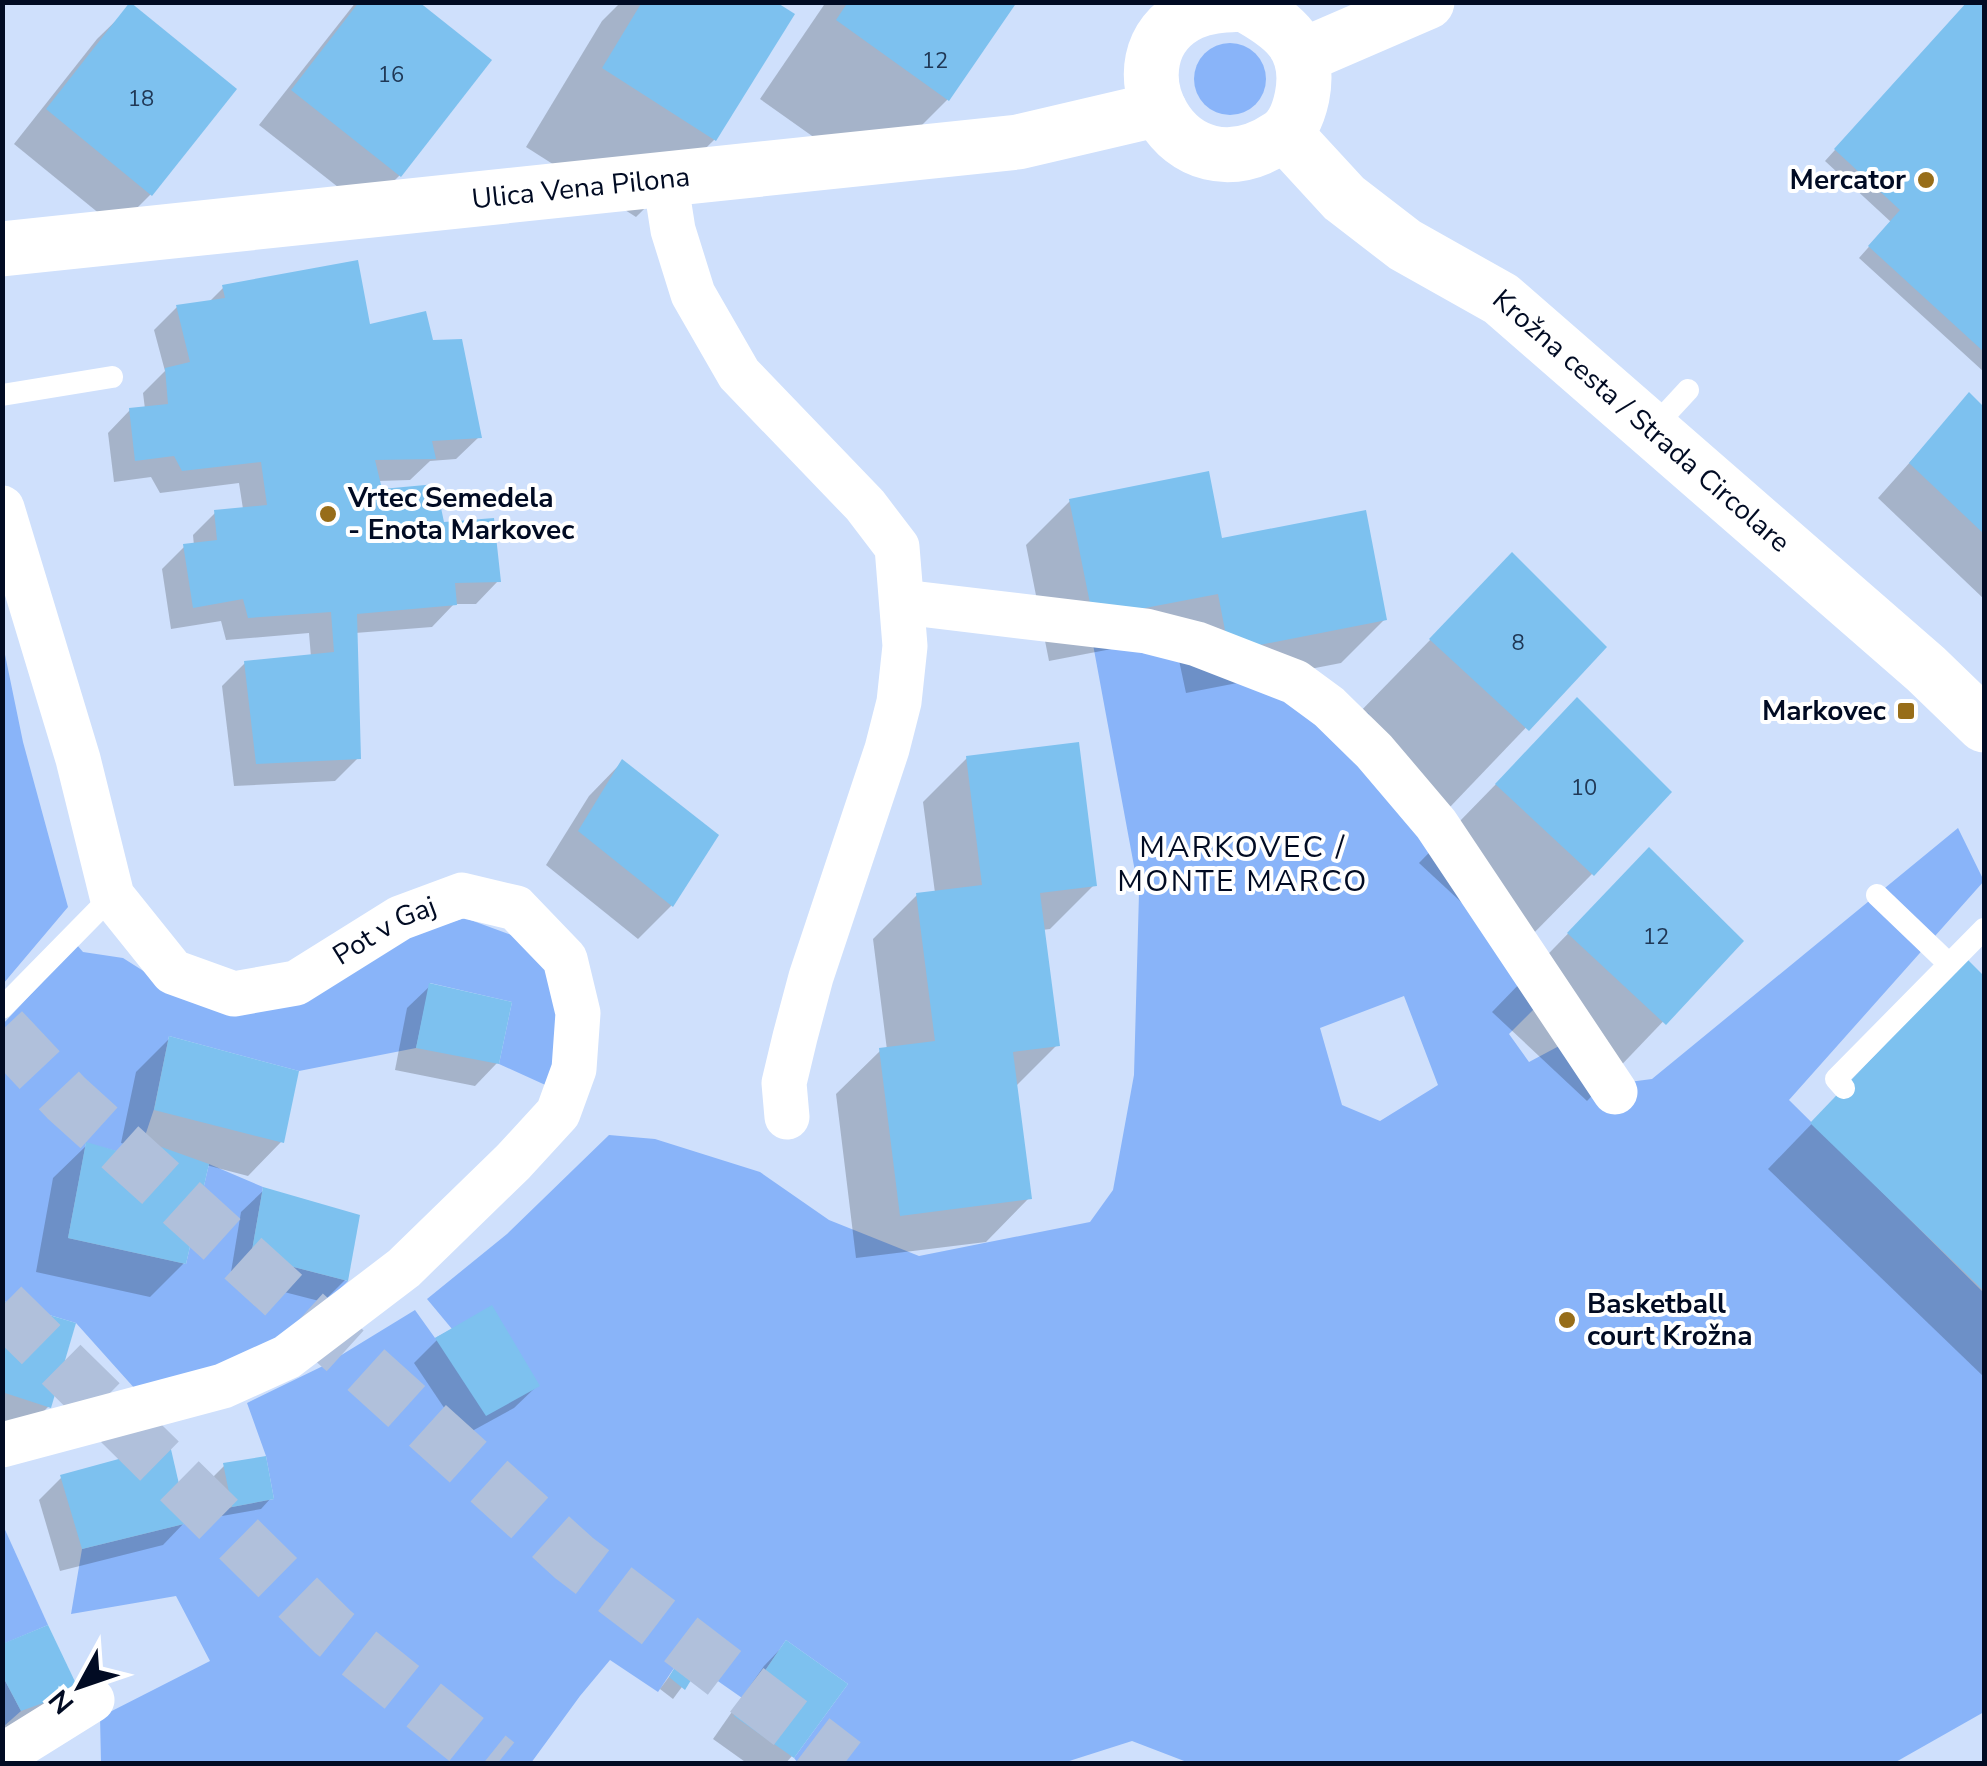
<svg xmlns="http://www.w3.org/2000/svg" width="1987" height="1766" viewBox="0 0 1987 1766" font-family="'Nunito Sans',sans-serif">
	<rect width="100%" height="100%" fill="#cfe0fc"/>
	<g fill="#89b4f9" fill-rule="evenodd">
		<circle cx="1230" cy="79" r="36"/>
		<path d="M1092 639 1329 696 1368 713 1443 822 1539 1004 1509 1034 1529 1062 1576 1037 1629 1082 1652 1079 1958 828 1984 881 1789 1100 1984 1293V1712L1894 1763 1192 1764 1132 1741 1063 1763H798L794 1758 848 1684 786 1640 745 1700 682 1656 658 1692 610 1660 580 1696 531 1763H101L100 1717 210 1661 176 1596 71 1614 82 1549 188 1523 232 1507 274 1499 266 1456 247 1403 325 1365 415 1310 435 1338 452 1329 427 1299 507 1234 609 1135 655 1139 760 1172 829 1220 919 1256 1090 1222 1113 1190 1134 1075 1139 893ZM1404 996 1438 1085 1380 1121 1342 1105 1320 1028Z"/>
		<path d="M2 640 23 742 68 907 3 984Z"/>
		<path d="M465 918 517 937 550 969 565 1034 552 1088 499 1064 512 1002 430 983 416 1048 299 1071 169 1036 154 1109 138 1157 86 1143 68 1238 186 1264 209 1164 263 1187 251 1256 348 1281 296 1333 205 1370 136 1390 76 1323 3 1301 2 1025 77 945 83 952 123 958 189 1000Z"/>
		<path d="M2 1523 48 1625 3 1644H2Z"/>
		<path d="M2 1675 21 1711 3 1727H2Z"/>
	</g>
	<g fill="#0003">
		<path d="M356 2H415L488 60 399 176 366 209 259 125Z"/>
		<path d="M621 2H772L791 15 714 140 636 217 526 147 602 21Z"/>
		<path d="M826 2H1014L947 100 870 177 760 99Z"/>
		<path d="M1969 2H1984V372L1859 258 1891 222 1825 161Z"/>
		<path d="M131 6 233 89 150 195 117 228 14 144 97 39Z"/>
		<path d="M224 287 431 342 479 437 456 459 430 461 410 480 377 481 380 492 442 525 498 581 476 604H454L432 627 355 633 358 758 335 781 234 786 222 686 245 663 311 657 309 633 226 640 221 621 171 629 162 569 184 547 194 546 193 535 216 512 243 509 239 483 160 493 151 477 114 482 108 433 130 410 145 409 143 393 165 371 154 330 177 307 208 303Z"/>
		<path d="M1969 396 1984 410V599L1878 498Z"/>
		<path d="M1070 501 1220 541 1385 619 1341 663 1186 693 1174 637 1049 661 1026 545Z"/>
		<path d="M1512 556 1603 647 1450 807 1354 718Z"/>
		<path d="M1577 701 1592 874 1515 952 1419 863Z"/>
		<path d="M967 758 1094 885 1050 929 1042 930 1057 1045 1015 1087 1029 1198 986 1242 856 1258 836 1094 880 1051 887 1050 873 939 917 895 935 893 923 802Z"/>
		<path d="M622 762 716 836 671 906 638 939 546 865 589 796Z"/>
		<path d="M1649 850 1740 941 1587 1101 1492 1012Z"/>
		<path d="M1967 963 1984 979V1377L1768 1169Z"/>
		<path d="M430 986 497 1063 475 1086 395 1070 407 1008Z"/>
		<path d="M170 1038 281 1142 248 1176 206 1165 184 1263 150 1297 36 1272 53 1178 87 1145 126 1156 135 1147 121 1143 136 1072Z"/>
		<path d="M264 1190 345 1280 323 1302 230 1278 241 1212Z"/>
		<path d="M2 1304 49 1406 26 1429 2 1421Z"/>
		<path d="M437 1340 537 1386 514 1408 463 1436 414 1363Z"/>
		<path d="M225 1465 271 1498 261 1509 222 1516 214 1476Z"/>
		<path d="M62 1477 185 1522 163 1545 60 1571 39 1500Z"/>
		<path d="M786 1643 792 1756 785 1764H748L713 1739 764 1666Z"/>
		<path d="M2 1646 76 1690 2 1731Z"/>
		<path d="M682 1659 696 1668 673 1699 660 1689Z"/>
	</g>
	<g fill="#7dc1ef">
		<path d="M130 2 237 89 152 196 46 109Z"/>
		<path d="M359 2H419L492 60 401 177 291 90Z"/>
		<path d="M642 2H776L795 14 716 141 602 68Z"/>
		<path d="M848 2H1017L949 101 836 20Z"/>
		<path d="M1967 2H1984V352L1868 246 1900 210 1834 149Z"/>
		<path d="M358 260 370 324 426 311 433 340 462 339 482 438 432 441 436 459 375 460 382 489 436 484 444 522 494 518 501 582 455 583 457 605 357 614 361 759 256 764 244 661 334 652 331 612 248 618 243 599 193 608 183 544 217 540 214 510 267 505 261 462 182 471 174 456 135 461 129 408 168 404 165 368 190 362 176 305 225 298 222 285Z"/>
		<path d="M1969 392 1984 407V534L1909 463Z"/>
		<path d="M1209 471 1222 538 1366 510 1387 620 1229 651 1218 594 1093 618 1069 499Z"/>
		<path d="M1512 552 1607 647 1529 731 1429 639Z"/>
		<path d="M1577 697 1672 792 1594 876 1495 784Z"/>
		<path d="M1079 742 1097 886 1040 893 1060 1046 1013 1052 1032 1199 900 1216 879 1048 935 1041 916 893 982 885 966 756Z"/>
		<path d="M622 759 719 835 673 907 578 831Z"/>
		<path d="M1649 847 1744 941 1666 1025 1567 933Z"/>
		<path d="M1967 959 1984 976V1291L1810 1123Z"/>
		<path d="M429 983 512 1002 499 1064 416 1048Z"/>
		<path d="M169 1036 299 1071 284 1143 154 1110Z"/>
		<path d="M139 1139 209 1164 186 1264 68 1238 86 1142 138 1157Z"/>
		<path d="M263 1187 360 1215 348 1281 251 1256Z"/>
		<path d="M2 1301 76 1323 51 1408 2 1392Z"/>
		<path d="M492 1305 540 1386 486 1416 435 1338Z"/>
		<path d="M170 1445 188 1523 82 1549 60 1475Z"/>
		<path d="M266 1456 274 1499 232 1507 223 1463Z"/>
		<path d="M48 1625 79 1690 21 1711 2 1675V1644Z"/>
		<path d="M786 1640 848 1684 794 1758 734 1716Z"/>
		<path d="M682 1655 699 1667 685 1690 669 1677Z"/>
	</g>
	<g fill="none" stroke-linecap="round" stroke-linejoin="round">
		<g stroke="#b0c0db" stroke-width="55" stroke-dasharray="55 28" stroke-linecap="butt">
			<path d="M2 1030 66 1098 574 1558 844 1764"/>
			<path d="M2 1306 333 1632 497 1764"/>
		</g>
		<g stroke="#fff" stroke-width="22">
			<path d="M2 395 112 377"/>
			<path d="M1651 430 1688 390"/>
			<path d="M1877 895 1949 964"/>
			<path d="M2 1008 112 896"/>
			<path d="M1844 1088 1836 1079 1984 929"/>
		</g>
		<g stroke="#fff" stroke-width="45">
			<path d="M665 179 673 230 693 294 739 374 865 505 897 547 905 646 899 702 887 749 811 977 795 1037 784 1083 787 1117"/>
			<path id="s1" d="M2 508 78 759 112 896 173 972 234 994 296 983 400 918 462 895 516 908 565 959 578 1013 574 1069 558 1113 513 1162 404 1268 287 1357 223 1386 2 1445"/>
			<path d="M903 602 1146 631 1197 644 1295 682 1329 707 1374 751 1436 824 1615 1092"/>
			<path d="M2 1756 92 1700"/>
		</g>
		<g stroke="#fff" stroke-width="55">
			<path d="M1244 4C1284 26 1312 46 1302 97 1299 111 1294 127 1281 136 1176 207 1102 55 1191 13 1208 5 1226 5 1244 4Z"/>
			<path d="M1302 56 1427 2"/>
			<path id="s2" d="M1285 134 1344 198 1405 245 1501 299 1926 669 1984 725"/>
			<path id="s3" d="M2 249 1018 142 1159 109"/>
		</g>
	</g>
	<g fill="#976d19" stroke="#fff" stroke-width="4">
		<circle cx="1926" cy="180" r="10"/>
		<circle cx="328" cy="514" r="10"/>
		<rect x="1896" y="701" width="20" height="20" rx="5"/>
		<circle cx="1567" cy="1320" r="10"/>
	</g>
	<g text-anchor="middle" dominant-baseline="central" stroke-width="8" stroke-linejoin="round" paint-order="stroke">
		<g font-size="22" fill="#203856">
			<text x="935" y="61">12</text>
			<text x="391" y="75">16</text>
			<text x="141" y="99">18</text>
			<text x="1518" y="643">8</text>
			<text x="1584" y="788">10</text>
			<text x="1656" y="937">12</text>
		</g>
		<g font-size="28" font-weight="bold" fill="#010b23" stroke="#fff" text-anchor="end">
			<text x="1906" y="180">Mercator</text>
			<text x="348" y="498" text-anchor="start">Vrtec Semedela<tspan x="348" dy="32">- Enota Markovec</tspan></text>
			<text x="1886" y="711">Markovec</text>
			<text x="1587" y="1304" text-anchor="start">Basketball<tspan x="1587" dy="32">court Krožna</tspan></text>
		</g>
		<g font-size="28" fill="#010b23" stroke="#fff">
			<text stroke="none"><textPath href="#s3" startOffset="582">Ulica Vena Pilona</textPath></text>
			<text stroke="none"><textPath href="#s2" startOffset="460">Krožna cesta / Strada Circolare</textPath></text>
			<text stroke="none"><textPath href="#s1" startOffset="732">Pot v Gaj</textPath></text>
		</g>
		<g font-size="30" letter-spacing="2.5" fill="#010b23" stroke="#fff">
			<text x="1243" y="847">MARKOVEC /<tspan x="1243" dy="34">MONTE MARCO</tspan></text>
		</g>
	</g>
	<rect width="1987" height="1766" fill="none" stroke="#010b23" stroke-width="10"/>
	<g transform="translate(80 1686) rotate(230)" stroke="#ffffff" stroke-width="8" paint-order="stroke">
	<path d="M0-8L18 38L0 25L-18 38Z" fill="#010b23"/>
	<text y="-15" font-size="28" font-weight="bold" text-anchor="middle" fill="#010b23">N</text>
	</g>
</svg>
